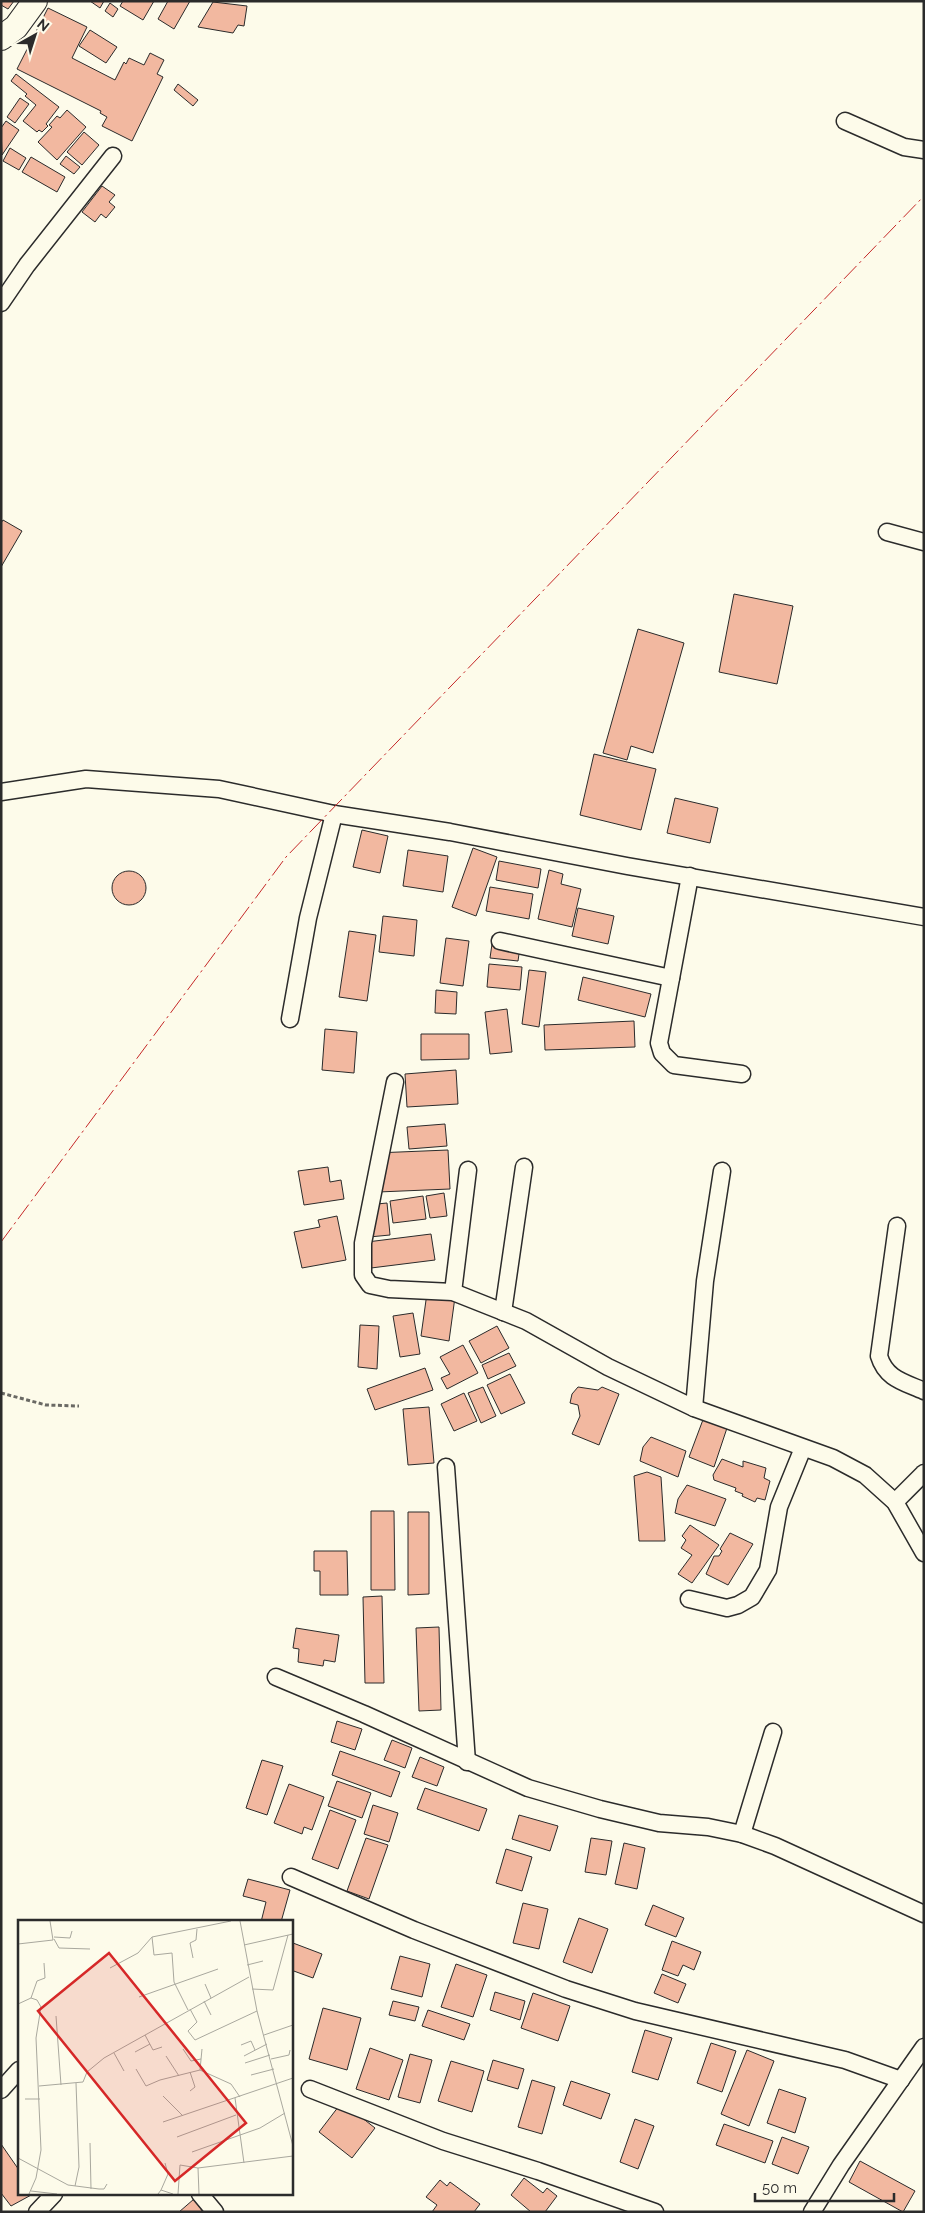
<svg xmlns="http://www.w3.org/2000/svg" width="925" height="2213" viewBox="0 0 925 2213" font-family="Raleway,sans-serif">
	<rect width="100%" height="100%" fill="#fdfbea"/>
	<g fill="#f2b8a0" stroke="#2b2b2b">
		<path d="M1 1H14L8 9 1 5Z"/>
		<path d="M90 1H104L100 8Z"/>
		<path d="M123 1H154L143 20 120 6Z"/>
		<path d="M168 1H190L174 29 158 19Z"/>
		<path d="M213 2 247 6 244 26 238 25 233 33 198 27Z"/>
		<path d="M110 3 118 9 113 17 105 11Z"/>
		<path d="M48 8 87 27 72 58 115 80 124 62 126 64 129 58 144 65 150 53 164 60 157 74 163 77 132 141 102 126 107 117 100 113 101 111 17 69Z"/>
		<path d="M90 30 117 47 106 63 79 46Z"/>
		<path d="M16 74 59 107 46 124 48 126 42 132 39 130 37 132 23 121 36 105 25 96 27 94 11 81Z"/>
		<path d="M178 84 198 100 193 106 174 90Z"/>
		<path d="M20 98 29 104 15 123 7 117Z"/>
		<path d="M67 110 86 127 57 160 38 142 52 127 49 125 57 116 60 118Z"/>
		<path d="M6 121 19 130 2 155 1 128Z"/>
		<path d="M84 132 99 145 82 165 67 152Z"/>
		<path d="M10 148 26 158 19 170 3 161Z"/>
		<path d="M66 156 80 167 74 174 60 164Z"/>
		<path d="M31 157 65 177 57 192 22 172Z"/>
		<path d="M102 186 115 195 109 202 115 207 106 218 101 214 95 222 82 212Z"/>
		<path d="M3 520 22 531 1 567V523Z"/>
		<path d="M734 594 793 606 777 684 719 672Z"/>
		<path d="M638 629 684 643 653 753 631 746 627 760 603 753Z"/>
		<path d="M594 754 656 769 641 830 580 815Z"/>
		<path d="M675 798 718 808 710 843 667 833Z"/>
		<path d="M362 830 388 836 380 873 353 867Z"/>
		<path d="M473 848 497 857 476 916 452 907Z"/>
		<path d="M408 850 448 856 443 892 403 886Z"/>
		<path d="M499 861 541 869 538 888 496 880Z"/>
		<path d="M549 870 563 874 561 884 581 889 572 927 538 919Z"/>
		<circle cx="129" cy="888" r="17"/>
		<path d="M490 887 533 894 529 919 486 911Z"/>
		<path d="M578 908 614 916 608 944 572 936Z"/>
		<path d="M383 916 417 920 414 956 379 952Z"/>
		<path d="M349 931 376 935 367 1001 339 997Z"/>
		<path d="M446 938 469 941 463 986 440 983Z"/>
		<path d="M492 944 520 947 518 961 490 958Z"/>
		<path d="M489 964 522 967 520 990 487 987Z"/>
		<path d="M529 970 546 972 539 1027 522 1024Z"/>
		<path d="M583 977 651 994 645 1017 578 1000Z"/>
		<path d="M436 990 457 992 456 1014 435 1013Z"/>
		<path d="M507 1009 512 1052 490 1054 485 1012Z"/>
		<path d="M634 1021 635 1047 545 1050 544 1025Z"/>
		<path d="M325 1029 357 1032 354 1073 322 1070Z"/>
		<path d="M421 1034H469V1059L421 1060Z"/>
		<path d="M456 1070 458 1104 407 1107 405 1074Z"/>
		<path d="M445 1124 447 1146 409 1149 407 1127Z"/>
		<path d="M448 1150 450 1189 378 1192 375 1153Z"/>
		<path d="M328 1167 330 1182 341 1180 344 1199 304 1205 298 1171Z"/>
		<path d="M444 1193 447 1216 430 1218 426 1196Z"/>
		<path d="M423 1196 426 1219 393 1223 390 1201Z"/>
		<path d="M387 1203 390 1235 369 1237 367 1205Z"/>
		<path d="M337 1216 346 1260 302 1268 294 1232 320 1227 318 1220Z"/>
		<path d="M431 1234 435 1260 371 1268 367 1242Z"/>
		<path d="M427 1293 455 1297 449 1341 421 1336Z"/>
		<path d="M413 1313 420 1354 400 1357 393 1316Z"/>
		<path d="M360 1325 379 1326 377 1369 358 1367Z"/>
		<path d="M497 1326 509 1348 481 1363 469 1341Z"/>
		<path d="M463 1345 478 1373 447 1389 441 1378 450 1374 440 1357Z"/>
		<path d="M509 1353 516 1366 488 1379 482 1365Z"/>
		<path d="M425 1368 433 1390 375 1410 367 1389Z"/>
		<path d="M510 1374 525 1403 501 1414 487 1385Z"/>
		<path d="M483 1387 496 1416 481 1423 468 1393Z"/>
		<path d="M578 1387 598 1390 602 1387 619 1394 599 1445 572 1434 580 1416 578 1405 570 1403 572 1394Z"/>
		<path d="M464 1393 477 1421 454 1431 441 1404Z"/>
		<path d="M429 1407 434 1463 408 1465 403 1409Z"/>
		<path d="M704 1417 728 1425 714 1467 689 1457Z"/>
		<path d="M651 1437 686 1451 678 1477 640 1461 643 1447Z"/>
		<path d="M722 1459 743 1467V1461L766 1468 764 1478 770 1481 765 1500 757 1498 755 1502 742 1496 743 1494 735 1491 736 1488 714 1480 713 1475Z"/>
		<path d="M647 1472 661 1477 665 1541H639L634 1476Z"/>
		<path d="M687 1485 726 1499 715 1526 675 1513 678 1499Z"/>
		<path d="M371 1511H394L395 1590H371Z"/>
		<path d="M408 1512H429V1594L408 1595Z"/>
		<path d="M690 1525 719 1545 692 1583 678 1574 692 1555 681 1548 686 1540 682 1536Z"/>
		<path d="M730 1533 753 1544 728 1585 706 1574 714 1556H719L722 1551 720 1549Z"/>
		<path d="M314 1551H347L348 1595H320V1571H314Z"/>
		<path d="M382 1596 384 1683H365L363 1597Z"/>
		<path d="M439 1627 441 1710 419 1711 416 1628Z"/>
		<path d="M296 1628 339 1635 335 1662 324 1660 323 1666 298 1662 299 1649 293 1648Z"/>
		<path d="M337 1721 362 1729 355 1750 331 1742Z"/>
		<path d="M392 1740 412 1748 405 1768 384 1760Z"/>
		<path d="M340 1751 400 1772 391 1797 332 1775Z"/>
		<path d="M420 1757 444 1767 437 1786 412 1777Z"/>
		<path d="M262 1760 283 1766 267 1815 246 1808Z"/>
		<path d="M337 1781 371 1793 362 1818 328 1806Z"/>
		<path d="M289 1784 324 1797 312 1830 304 1827 302 1834 274 1823Z"/>
		<path d="M425 1788 487 1809 479 1831 417 1809Z"/>
		<path d="M373 1805 398 1813 389 1842 364 1834Z"/>
		<path d="M330 1810 356 1820 338 1869 312 1859Z"/>
		<path d="M519 1815 558 1826 550 1851 512 1839Z"/>
		<path d="M366 1838 388 1845 369 1899 347 1891Z"/>
		<path d="M591 1838 612 1841 606 1875 585 1872Z"/>
		<path d="M624 1843 645 1848 637 1889 615 1884Z"/>
		<path d="M506 1849 532 1857 522 1891 496 1883Z"/>
		<path d="M248 1879 290 1890 281 1922H261L266 1902 243 1896Z"/>
		<path d="M523 1903 548 1909 539 1949 513 1943Z"/>
		<path d="M653 1905 684 1918 676 1937 645 1925Z"/>
		<path d="M579 1918 608 1929 592 1973 563 1962Z"/>
		<path d="M672 1941 701 1952 694 1970 683 1965 678 1976 662 1970Z"/>
		<path d="M293 1943 322 1954 313 1978 291 1970Z"/>
		<path d="M400 1956 430 1964 422 1997 391 1989Z"/>
		<path d="M456 1964 487 1975 473 2017 441 2007Z"/>
		<path d="M662 1974 686 1984 678 2003 654 1993Z"/>
		<path d="M495 1992 525 2001 520 2020 490 2010Z"/>
		<path d="M533 1993 570 2006 558 2041 521 2028Z"/>
		<path d="M393 2001 419 2007 415 2021 389 2015Z"/>
		<path d="M323 2008 361 2018 347 2070 309 2059Z"/>
		<path d="M428 2010 470 2024 464 2040 422 2026Z"/>
		<path d="M645 2030 672 2038 658 2080 632 2072Z"/>
		<path d="M711 2043 736 2051 722 2092 697 2083Z"/>
		<path d="M370 2048 403 2060 389 2100 356 2089Z"/>
		<path d="M747 2050 774 2061 749 2126 721 2114Z"/>
		<path d="M410 2054 432 2060 420 2103 398 2097Z"/>
		<path d="M493 2060 524 2069 518 2089 487 2080Z"/>
		<path d="M451 2061 484 2071 472 2112 438 2101Z"/>
		<path d="M532 2080 555 2087 542 2134 518 2127Z"/>
		<path d="M571 2081 610 2094 601 2119 563 2105Z"/>
		<path d="M779 2089 806 2098 795 2133 767 2123Z"/>
		<path d="M342 2102 375 2128 352 2158 319 2132Z"/>
		<path d="M635 2119 654 2126 638 2169 620 2162Z"/>
		<path d="M724 2124 773 2141 765 2163 716 2145Z"/>
		<path d="M782 2137 809 2147 798 2174 772 2164Z"/>
		<path d="M1 2144 19 2170V2194H33L11 2206 1 2193Z"/>
		<path d="M860 2161 915 2191 903 2212 849 2182Z"/>
		<path d="M524 2178 543 2193 547 2188 557 2196 545 2212H531L511 2195Z"/>
		<path d="M440 2180 447 2186 450 2182 480 2204 474 2212H432L437 2205 426 2197Z"/>
		<path d="M194 2199 203 2212H179Z"/>
	</g>
	<g fill="none" stroke-linecap="round" stroke-linejoin="round">
		<g stroke="#2b2b2b" stroke-width="19">
			<g id="street">
				<path d="M845 121 904 147 924 150"/>
				<path d="M1 303 27 265 113 156"/>
				<path d="M887 532 924 542"/>
				<path d="M1 792 86 779 219 789 334 814 450 832 627 866 924 917"/>
				<path d="M690 876 659 1043 662 1053 674 1065 742 1074"/>
				<path d="M500 941 671 978"/>
				<path d="M290 1019 308 918 334 814"/>
				<path d="M395 1082 363 1243V1275L370 1285 389 1289 453 1292 526 1321 608 1367 694 1408 833 1458 865 1475 895 1502 924 1553"/>
				<path d="M897 1226 879 1356C886 1379 904 1382 924 1391"/>
				<path d="M453 1292 468 1170"/>
				<path d="M503 1312 524 1167"/>
				<path d="M694 1408 705 1281 722 1171"/>
				<path d="M446 1467 467 1762"/>
				<path d="M895 1502 924 1473"/>
				<path d="M689 1599 727 1608 738 1605 752 1597 768 1570 779 1507 803 1448"/>
				<path d="M276 1677 364 1714 528 1788 600 1809 659 1823 708 1827 742 1834 775 1846 924 1914"/>
				<path d="M742 1834 773 1732"/>
				<path d="M291 1877 414 1930 566 1989 635 2011 845 2060 901 2080"/>
				<path d="M310 2089 443 2141 538 2171 655 2212"/>
				<path d="M1 2090 19 2070"/>
				<path d="M200 2194 215 2212"/>
				<path d="M37 2212 54 2194"/>
				<path d="M812 2212 841 2165 924 2047"/>
			</g>
		</g>
		<g stroke="#2b2b2b" stroke-width="26">
			<path id="secondary" d="M1 38 16 27 35 1"/>
		</g>
		<path stroke="#6a6964" stroke-width="3" stroke-dasharray="4 2.5" stroke-linecap="butt" d="M1 1393 46 1405 79 1406"/>
		<use href="#street" stroke="#fdfbea" stroke-width="16"/>
		<use href="#secondary" stroke="#fdfbea" stroke-width="24"/>
		<path stroke="#c62828" stroke-width="1" stroke-dasharray="18 4 2.5 4" stroke-linecap="butt" d="M1 1242 286 857 924 196"/>
	</g>
	<g transform="translate(18 1920)">
		<rect width="275" height="275" fill="#fdfbea"/>
		<path fill="none" stroke="#a9a89e" stroke-width="1" d="M222 1 239 91 275 226M36 17 52 18 54 11M36 19 41 28 72 29M0 24 35 20 32 1M226 25 275 14M175 38 172 23 178 20 179 9M229 45 245 41M92 48 120 33 134 17M187 64 193 78M234 69 255 70 270 15M121 77 200 49M186 81 193 95M0 84 13 78 19 61 27 58 26 43M172 89 179 102 170 111 177 120 239 91M170 90 156 62 154 33 136 35 134 17 213 1M38 96 43 165M127 115 135 130 144 127M246 115 275 105M223 125 233 121 237 130M165 129 173 141 183 139M117 132 132 124M96 133 106 151M148 136 161 156M226 136 249 124M253 139 271 135 272 130M227 143 252 135M118 149 128 166 142 160 182 150 213 164 222 177M182 150 184 129M172 152 177 167 172 171M233 155 256 149M21 166 65 162 69 152 86 138 231 57M145 176 165 196M217 178 226 243M7 179H22M145 202 275 158M159 217 218 195M72 223 73 269M174 232 242 208 267 193M0 238 50 265 81 269H86L89 264M57 266 61 247 58 163M143 270 150 254 147 243M13 271 39 274M11 274 18 258 23 230 18 118 23 87 19 80 13 78M140 274 143 270 155 274M160 274 162 245 180 248M181 274 180 248 275 236"/>
		<path fill="#d62828" fill-opacity="0.15" stroke="#d62828" stroke-width="2.5" d="M91 33 228 203 157 261 20 91Z"/>
		<rect width="275" height="275" fill="none" stroke="#2b2b2b" stroke-width="2.5"/>
	</g>
	<rect width="925" height="2213" fill="none" stroke="#2b2b2b" stroke-width="5"/>
	<g transform="translate(35 35) rotate(39)" stroke="#fdfbea" stroke-width="4" paint-order="stroke">
	<path d="M0-4L9 19L0 12L-9 19Z" fill="#2b2b2b"/>
	<text y="-8" font-size="14" font-weight="bold" text-anchor="middle" fill="#2b2b2b">N</text>
	</g>
	<path d="M755 2193v8h139v-8" fill="none" stroke="#2b2b2b" stroke-width="2.5"/>
	<text x="762" y="2193" font-size="15" fill="#2b2b2b" stroke="#fdfbea" stroke-width="4" paint-order="stroke">50 m</text>
</svg>
